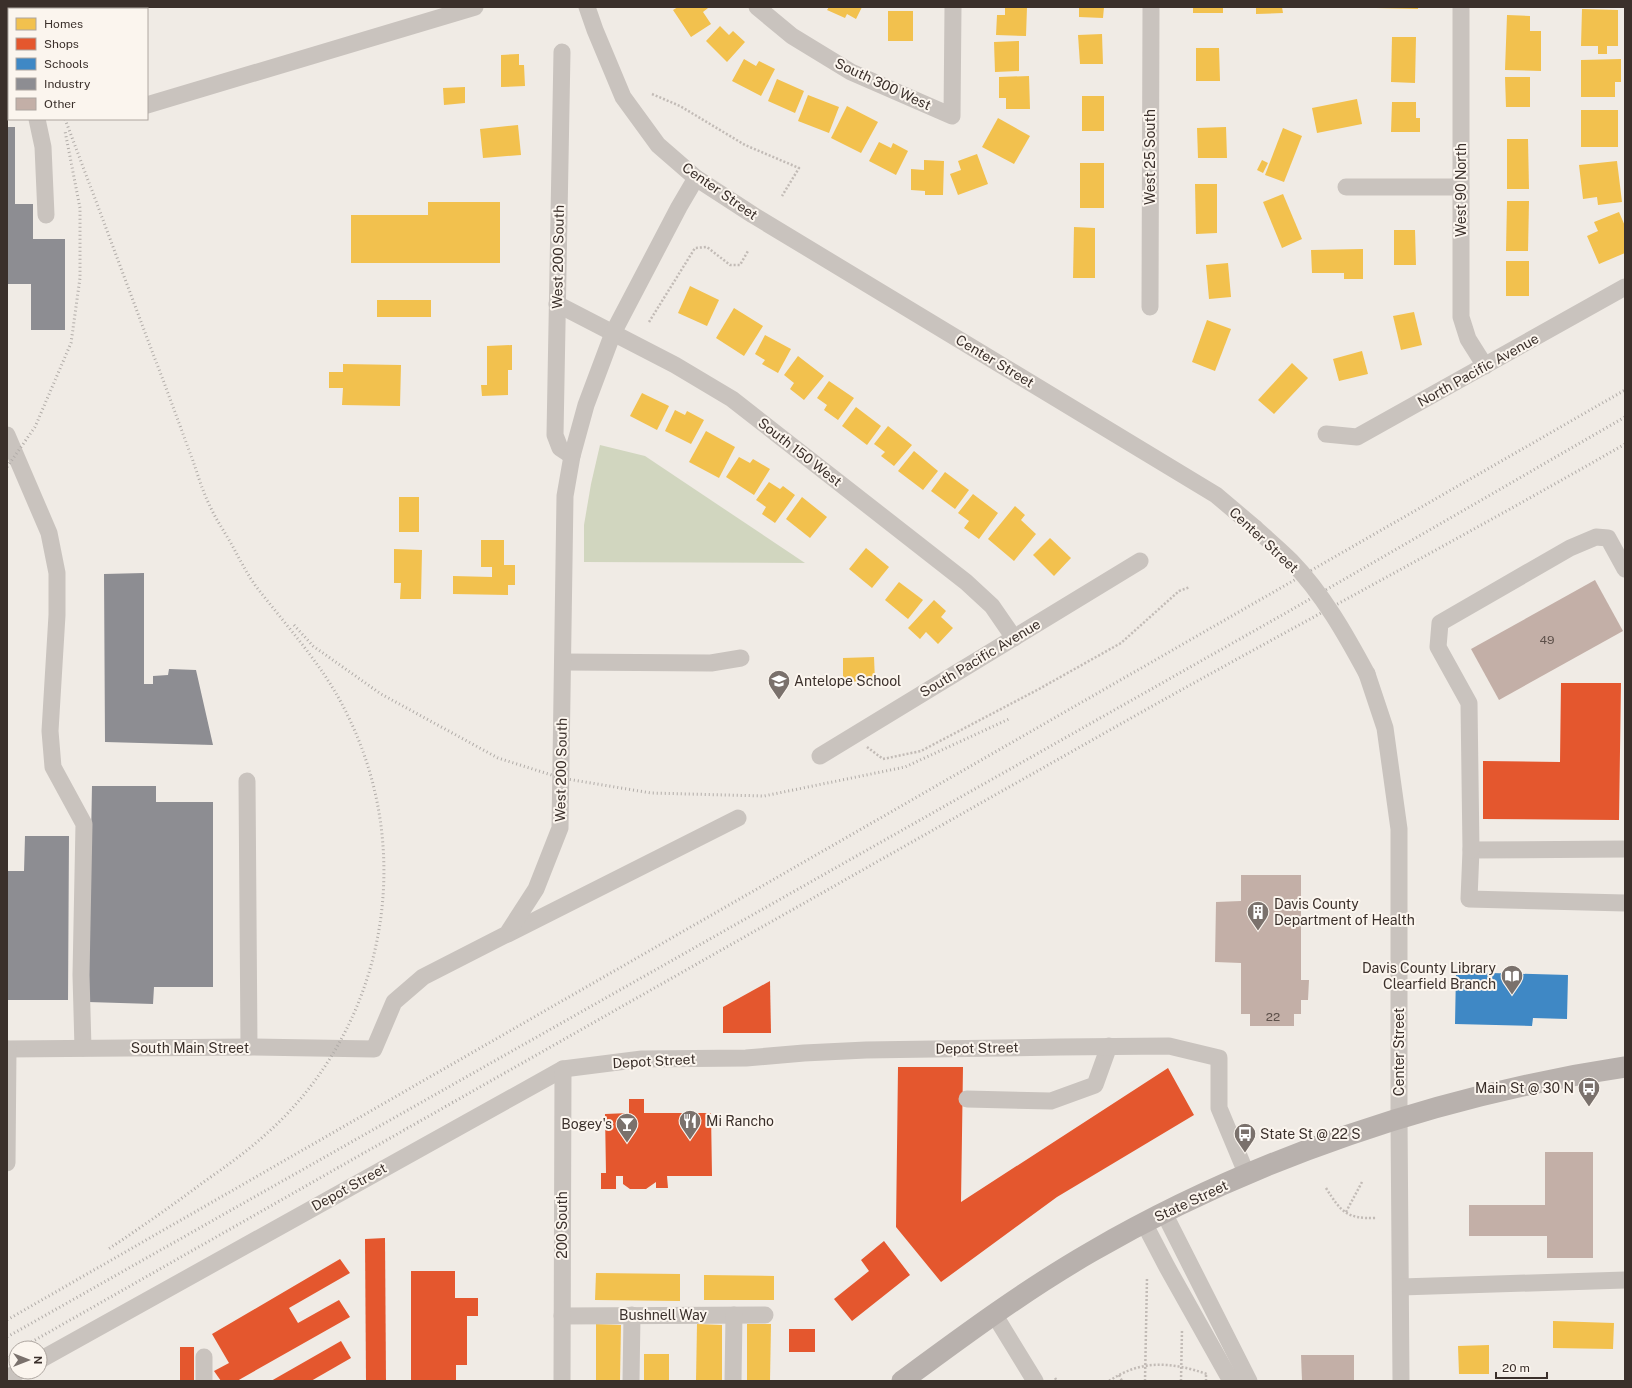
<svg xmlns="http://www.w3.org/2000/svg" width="1632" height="1388" viewBox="0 0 1632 1388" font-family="'Public Sans',sans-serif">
	<rect width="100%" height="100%" fill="#f0ebe5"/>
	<path fill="#d1d6bf" d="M600 445 645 456 805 563 584 562V525L591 484Z"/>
	<g fill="#f2c14e">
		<path d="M678 7H707L708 8 703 12 711 24 691 37 673 10Z"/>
		<path d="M829 7H862L856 19 847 14 845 18 827 10Z"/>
		<path d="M1005 7H1027L1026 36 996 35 997 15H1005Z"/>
		<path d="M1079 7H1104L1103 18 1079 17Z"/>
		<rect x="1193" y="7" width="30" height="6"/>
		<path d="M1256 7H1282L1283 13 1256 14Z"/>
		<path d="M1376 7H1418V9L1376 8Z"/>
		<path d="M1582 9 1618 10V46H1607V54H1598V46H1581Z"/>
		<rect x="888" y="11" width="25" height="30"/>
		<path d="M1507 15 1530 16V31H1541V71L1505 70Z"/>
		<path d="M720 26 729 35 733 31 745 42 727 62 706 41Z"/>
		<path d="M1102 34 1103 64H1080L1078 35Z"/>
		<path d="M1392 37H1416L1415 83 1391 82Z"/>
		<path d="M1019 41V71L995 72 994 42Z"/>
		<path d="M1196 48H1219L1220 81H1196Z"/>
		<path d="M519 54V65H524L525 86 501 87V55Z"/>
		<path d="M744 59 756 66 759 61 775 69 761 96 732 81Z"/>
		<path d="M1621 59V82H1615V97H1581V60Z"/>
		<path d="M1029 76 1030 109H1006V98H999V77Z"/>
		<path d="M1505 77H1530V107H1506Z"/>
		<path d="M777 79 804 91 795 113 768 101Z"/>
		<path d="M465 87V103L444 105 443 88Z"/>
		<path d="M808 95 839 107 829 133 798 121Z"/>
		<rect x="1082" y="96" width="22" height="35"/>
		<path d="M1357 99 1362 124 1317 133 1312 108Z"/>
		<path d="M1392 102H1416V118H1420V132H1391Z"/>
		<path d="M847 106 878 122 861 153 831 138Z"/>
		<rect x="1581" y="110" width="37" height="37"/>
		<path d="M998 118 1030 136 1014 164 982 147Z"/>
		<path d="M518 125 521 155 483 158 480 129Z"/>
		<path d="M1226 127 1227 158H1198L1197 128Z"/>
		<path d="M1283 128 1302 136 1284 182 1265 175Z"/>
		<path d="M1507 139H1528L1529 189H1507Z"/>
		<path d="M879 142 891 148 893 143 908 151 896 175 869 161Z"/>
		<path d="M977 154 988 184 958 195 950 174 961 170 958 161Z"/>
		<path d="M924 160 944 161 943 195H925V191L911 190V169L924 170Z"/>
		<path d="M1262 160 1268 163 1263 173 1257 170Z"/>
		<path d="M1617 161 1622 202 1598 205 1597 197 1583 199 1579 165Z"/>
		<rect x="1080" y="163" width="24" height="45"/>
		<path d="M1195 184H1217V233L1196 234Z"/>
		<path d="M1283 194 1302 239 1282 248 1263 202Z"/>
		<path d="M1507 201H1529L1528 251H1506Z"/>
		<path d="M428 202H500V263H351V215H428Z"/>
		<path d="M1619 212 1625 226V253L1599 264 1587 236 1598 231 1594 222Z"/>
		<path d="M1074 227 1095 228V278H1073Z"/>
		<path d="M1394 230H1415L1416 265H1394Z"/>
		<path d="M1363 249V279H1344V273H1312L1311 250Z"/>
		<rect x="1506" y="261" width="23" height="35"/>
		<path d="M1228 263 1231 297 1209 299 1206 265Z"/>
		<path d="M690 286 719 300 707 326 678 313Z"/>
		<rect x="377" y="300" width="54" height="17"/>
		<path d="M734 308 763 326 744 356 716 338Z"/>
		<path d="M1414 312 1422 345 1401 350 1393 316Z"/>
		<path d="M1207 320 1231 329 1215 371 1192 362Z"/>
		<path d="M765 335 791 349 778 373 762 364 765 360 755 354Z"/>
		<path d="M512 345V370H508V395L482 396 481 385H487V346Z"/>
		<path d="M1362 351 1368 374 1339 381 1333 359Z"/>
		<path d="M798 356 824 376 804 400 790 389 794 383 784 375Z"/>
		<path d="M1292 363 1308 378 1274 414 1258 400Z"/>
		<path d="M343 364 401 365 400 406 342 405 343 388H329V372H343Z"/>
		<path d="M829 381 854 398 838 420 824 410 827 405 817 398Z"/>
		<path d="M642 393 669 406 657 430 630 416Z"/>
		<path d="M856 407 881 426 867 445 842 426Z"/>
		<path d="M675 410 685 415 687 411 704 420 691 444 665 431Z"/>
		<path d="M888 426 912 445 894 466 881 456 885 452 874 444Z"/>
		<path d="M706 431 735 447 719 478 689 462Z"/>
		<path d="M914 451 938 471 923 490 898 471Z"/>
		<path d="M739 457 750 463 753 459 770 469 754 495 726 477Z"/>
		<path d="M945 472 969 490 955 509 931 491Z"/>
		<path d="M769 482 780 489 783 486 795 495 775 523 762 514 766 507 756 500Z"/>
		<path d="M973 494 998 513 979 539 964 528 969 521 958 513Z"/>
		<rect x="399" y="497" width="20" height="35"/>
		<path d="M802 497 827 517 810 538 786 519Z"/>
		<path d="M1015 506 1025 515 1021 520 1036 534 1014 561 988 539Z"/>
		<path d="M1050 538 1071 558 1054 576 1033 555Z"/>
		<path d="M481 540H504V565H515V585H508V595L453 594V576L492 577V567H481Z"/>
		<path d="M866 548 889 567 872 588 849 569Z"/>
		<path d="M394 549 422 550 421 599H400L401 583H394Z"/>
		<path d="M899 582 923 600 908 619 885 600Z"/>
		<path d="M934 600 946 611 941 617 953 628 938 644 926 632 920 639 908 628Z"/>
		<path d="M874 657 875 681 843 682V658Z"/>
		<path d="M596 1273 680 1274V1301L595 1300Z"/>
		<path d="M704 1275 774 1276V1300H704Z"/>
		<path d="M1553 1321 1614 1323 1613 1349 1553 1348Z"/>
		<path d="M596 1324 621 1325 620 1381H596Z"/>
		<path d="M697 1324 722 1325V1381H696Z"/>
		<path d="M747 1324H771L770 1381H747Z"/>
		<path d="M1489 1345V1374H1459L1458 1346Z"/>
		<rect x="644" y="1354" width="25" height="27"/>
	</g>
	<g fill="#e4572e">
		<path d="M1561 683H1621L1619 820 1483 819V761L1560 762Z"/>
		<path d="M770 981 771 1033H723V1007Z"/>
		<path d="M898 1067H963L961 1202 1168 1068 1194 1115 1057 1197 941 1282 896 1227Z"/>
		<path d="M629 1099H644V1113H711L712 1176H667L668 1188H656V1182L646 1189H630L623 1184V1176H616V1189H601V1173H606L605 1114 629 1113Z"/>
		<path d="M385 1238 386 1381H366L365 1239Z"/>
		<path d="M884 1241 910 1275 852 1321 834 1299 869 1271 861 1260Z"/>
		<path d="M340 1259 350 1273 289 1308 298 1323 339 1300 350 1317 237 1381H221L214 1371 229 1363 212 1334Z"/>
		<path d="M411 1271H455V1298H478V1316H467V1365H456V1381H411Z"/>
		<rect x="789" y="1329" width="26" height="23"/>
		<path d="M341 1341 351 1358 311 1381H271Z"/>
		<rect x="180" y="1347" width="14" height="34"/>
	</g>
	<path fill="#3f88c5" d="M1456 972 1568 975 1567 1019 1533 1018 1532 1026 1455 1024Z"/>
	<g fill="#8d8d92">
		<path d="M7 127H15V204H33V239H65V330H31V284H7Z"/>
		<path d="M144 573V684H153V676L168 675 169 669 196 670 213 745 105 742 104 574Z"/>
		<path d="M92 786H156V802H213V987H154L153 1004 88 1002Z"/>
		<path d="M25 836H69L68 1000H7V871H24Z"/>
	</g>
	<g fill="#c3afa7">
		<path d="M1595 580 1623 631 1499 700 1471 649Z"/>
		<path d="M1241 875H1301V980H1309L1308 1000H1301V1014H1294V1026H1250V1014H1241V963L1215 962 1216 902 1241 901Z"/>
		<path d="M1545 1152H1593V1258H1547V1236H1469V1205H1545Z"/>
		<path d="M1301 1355H1354V1381H1302Z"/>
	</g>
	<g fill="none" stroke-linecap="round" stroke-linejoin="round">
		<g stroke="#c2bbb6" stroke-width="2.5" stroke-dasharray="2 2" stroke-linecap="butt">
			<path d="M652 94 680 106 745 145 799 168 782 196"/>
			<path d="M649 322 695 248 707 247 730 265H740L748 251"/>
			<path d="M867 747 883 759 921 751 1039 689 1121 643 1179 591 1190 587"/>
			<path d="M1326 1188C1341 1212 1347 1219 1376 1218"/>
			<path d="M1346 1212 1362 1182"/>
			<path d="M1119 1375 1122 1381"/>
			<path d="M1055 1378 1057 1381"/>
			<path d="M1109 1381C1142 1359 1171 1362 1207 1374"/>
			<path d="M1145 1381 1147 1278"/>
			<path d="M1181 1381 1182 1330"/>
			<path d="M1206 1381V1373"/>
		</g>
		<g stroke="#c9c3be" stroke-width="17">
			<path d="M587 7 595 30 623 97 658 145 696 178 753 215 1216 495 1255 528"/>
			<path d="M757 7 792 36 851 72 952 116 953 7"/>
			<path d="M1461 7V317L1468 339 1485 366"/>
			<path d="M562 52 555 435 560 448 572 456"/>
			<path d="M7 70 9 71"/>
			<path d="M147 105 475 7"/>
			<path d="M37 119 43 147 46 215"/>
			<path d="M1346 187H1461"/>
			<path d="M557 304 675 365 732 399 966 582 992 606 1014 638"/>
			<path d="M1150 307 1151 7"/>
			<path d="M1326 434 1357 437 1625 287"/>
			<path d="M7 435 49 533 57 573V615L50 731 53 767 84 824 81 975 83 1048"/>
			<path d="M563 662 711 663 741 658"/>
			<path d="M1367 674 1385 728 1399 829V1118L1401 1381"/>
			<path d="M820 756 1140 561"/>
			<path d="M247 781 249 1047"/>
			<path d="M1625 849 1471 850 1469 899 1625 903"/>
			<path d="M1471 850 1469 703 1438 647 1440 623 1570 548 1596 537 1608 538 1625 569"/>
			<path d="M508 934 738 818"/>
			<path d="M7 1049 249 1047 374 1049 394 1002 423 977 507 934 536 889 560 828 565 496 572 456 586 405 613 333 679 207 696 178"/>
			<path d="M967 1099 1051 1101 1095 1085 1109 1046"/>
			<path d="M7 1163 8 1049"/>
			<path d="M1164 1213 1249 1381"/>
			<path d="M1144 1223 1167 1267 1231 1381"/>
			<path d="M1401 1287 1625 1280"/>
			<path d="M994 1314 1035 1381"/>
			<path d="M562 1316 765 1315"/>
			<path d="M204 1357V1381"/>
			<path d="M40 1360 563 1069 642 1059 746 1058 804 1053 866 1050 1060 1047 1169 1046 1219 1058V1108L1247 1175"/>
			<path d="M7 1378 18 1372"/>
			<path d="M562 1381 563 1069"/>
			<path d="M631 1381 632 1315"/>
			<path d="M733 1381 734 1315"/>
		</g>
		<path stroke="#b8b1ad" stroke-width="21" d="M902 1381C963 1336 1025 1290 1091 1252 1253 1158 1440 1095 1625 1067"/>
		<g stroke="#b1aca8" stroke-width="3" stroke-dasharray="1 3" stroke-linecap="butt">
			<path d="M29 7 30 9"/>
			<path d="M65 119C98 206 130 293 163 380 173 407 183 434 193 461 198 475 202 490 209 504 215 518 224 531 232 545 239 558 246 572 255 585 287 627 324 666 347 714 413 847 389 1006 287 1114 262 1140 234 1161 205 1181 173 1205 140 1228 107 1250"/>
			<path d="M7 467 35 427 71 343 80 278V208L65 131"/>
			<path d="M294 625 313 646 381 694 498 758 561 778 651 793 764 796 905 767 1009 719"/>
			<path d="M7 1320 1625 390"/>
			<path d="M7 1337 1291 610 1625 417"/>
			<path d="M21 1348C399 1133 777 918 1156 704 1312 617 1470 533 1625 444"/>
			<path d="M7 1356 16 1351"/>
		</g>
		<path stroke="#c9c3be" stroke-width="17" d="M1255 528C1267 539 1280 550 1291 561 1323 594 1346 635 1367 674"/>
	</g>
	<defs>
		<g id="school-pin" transform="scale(1.15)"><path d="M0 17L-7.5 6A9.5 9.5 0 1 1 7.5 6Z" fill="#7a716c" stroke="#fbf5ee"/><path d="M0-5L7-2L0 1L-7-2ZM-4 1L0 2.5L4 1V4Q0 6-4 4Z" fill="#fff"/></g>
		<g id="building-pin" transform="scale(1.15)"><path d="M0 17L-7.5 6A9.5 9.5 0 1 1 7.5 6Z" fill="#7a716c" stroke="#fbf5ee"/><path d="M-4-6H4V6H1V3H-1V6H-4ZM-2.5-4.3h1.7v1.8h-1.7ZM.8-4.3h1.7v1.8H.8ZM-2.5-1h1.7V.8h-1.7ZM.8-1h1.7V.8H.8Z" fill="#fff"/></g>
		<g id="library-pin" transform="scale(1.15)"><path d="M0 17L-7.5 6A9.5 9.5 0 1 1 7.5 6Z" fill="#7a716c" stroke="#fbf5ee"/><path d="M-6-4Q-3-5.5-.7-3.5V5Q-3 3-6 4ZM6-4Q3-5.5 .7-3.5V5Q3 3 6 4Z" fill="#fff"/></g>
		<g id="bus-pin" transform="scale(1.15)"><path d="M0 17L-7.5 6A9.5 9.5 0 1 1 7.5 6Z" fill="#7a716c" stroke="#fbf5ee"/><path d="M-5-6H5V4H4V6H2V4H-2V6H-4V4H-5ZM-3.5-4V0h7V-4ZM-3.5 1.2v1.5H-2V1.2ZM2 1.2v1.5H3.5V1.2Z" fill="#fff"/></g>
		<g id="restaurant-pin" transform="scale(1.15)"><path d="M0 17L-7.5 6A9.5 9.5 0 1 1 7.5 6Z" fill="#7a716c" stroke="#fbf5ee"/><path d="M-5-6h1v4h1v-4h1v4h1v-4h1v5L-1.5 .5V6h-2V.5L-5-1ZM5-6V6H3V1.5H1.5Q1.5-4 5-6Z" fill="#fff"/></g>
		<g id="bar-pin" transform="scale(1.15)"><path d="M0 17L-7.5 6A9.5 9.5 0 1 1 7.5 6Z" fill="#7a716c" stroke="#fbf5ee"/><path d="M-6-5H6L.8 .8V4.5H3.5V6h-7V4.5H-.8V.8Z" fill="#fff"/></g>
	</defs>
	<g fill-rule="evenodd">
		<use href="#school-pin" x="779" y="681"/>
		<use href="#building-pin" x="1258" y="912"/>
		<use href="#library-pin" x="1512" y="976"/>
		<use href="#bus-pin" x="1589" y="1088"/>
		<use href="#restaurant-pin" x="690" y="1121"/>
		<use href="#bar-pin" x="627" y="1124"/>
		<use href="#bus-pin" x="1245" y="1134"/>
	</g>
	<g text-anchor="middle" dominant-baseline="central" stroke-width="4" stroke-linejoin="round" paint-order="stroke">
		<g font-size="12" fill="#5d504a">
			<text x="1547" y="640">49</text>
			<text x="1273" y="1017">22</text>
		</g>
		<g font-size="14" fill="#3b302b" stroke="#fbf5ee">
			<text transform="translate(883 84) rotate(25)">South 300 West</text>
			<text transform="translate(1150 157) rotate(-90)">West 25 South</text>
			<text transform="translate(1461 190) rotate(-90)">West 90 North</text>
			<text transform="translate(720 191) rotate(35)">Center Street</text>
			<text transform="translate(558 257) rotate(-89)">West 200 South</text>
			<text transform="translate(995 361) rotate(31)">Center Street</text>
			<text transform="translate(1478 370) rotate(-29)">North Pacific Avenue</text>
			<text transform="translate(800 452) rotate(38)">South 150 West</text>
			<text transform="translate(1264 540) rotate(43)">Center Street</text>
			<text transform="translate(980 658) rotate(-31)">South Pacific Avenue</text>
			<text transform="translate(561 770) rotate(-89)">West 200 South</text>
			<text x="190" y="1048">South Main Street</text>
			<text transform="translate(977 1048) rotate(-1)">Depot Street</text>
			<text transform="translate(1399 1052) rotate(-90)">Center Street</text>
			<text transform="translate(654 1061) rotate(-3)">Depot Street</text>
			<text transform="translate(349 1187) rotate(-29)">Depot Street</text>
			<text transform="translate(1191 1201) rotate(-25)">State Street</text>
			<text transform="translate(562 1225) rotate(-90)">200 South</text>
			<text x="663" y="1315">Bushnell Way</text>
		</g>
		<g font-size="14" fill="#3b302b" stroke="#fbf5ee" text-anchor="start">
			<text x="794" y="681">Antelope School</text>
			<text x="1274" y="904">Davis County<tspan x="1274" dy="16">Department of Health</tspan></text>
			<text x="1496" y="968" text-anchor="end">Davis County Library<tspan x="1496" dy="16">Clearfield Branch</tspan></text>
			<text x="1574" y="1088" text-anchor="end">Main St @ 30 N</text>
			<text x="706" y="1121">Mi Rancho</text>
			<text x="612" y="1124" text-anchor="end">Bogey's</text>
			<text x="1260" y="1134">State St @ 22 S</text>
		</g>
	</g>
	<rect width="1632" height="1388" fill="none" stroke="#3b302b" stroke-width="16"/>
	<rect x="8" y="8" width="140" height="112" fill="#fbf5ee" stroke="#aea6a0"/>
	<rect x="16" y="18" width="20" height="12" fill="#f2c14e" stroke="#aea6a0"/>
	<text x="44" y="28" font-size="12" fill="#3b302b">Homes</text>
	<rect x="16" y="38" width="20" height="12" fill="#e4572e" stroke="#aea6a0"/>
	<text x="44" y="48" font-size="12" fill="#3b302b">Shops</text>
	<rect x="16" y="58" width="20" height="12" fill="#3f88c5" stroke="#aea6a0"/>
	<text x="44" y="68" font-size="12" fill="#3b302b">Schools</text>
	<rect x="16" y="78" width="20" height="12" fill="#8d8d92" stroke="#aea6a0"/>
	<text x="44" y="88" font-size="12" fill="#3b302b">Industry</text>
	<rect x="16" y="98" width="20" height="12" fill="#c3afa7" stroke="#aea6a0"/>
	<text x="44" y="108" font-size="12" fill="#3b302b">Other</text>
	<g transform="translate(28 1360) rotate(90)"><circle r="19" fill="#fbf5ee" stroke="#aea6a0"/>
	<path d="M0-3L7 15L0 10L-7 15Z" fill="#7a716c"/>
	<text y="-6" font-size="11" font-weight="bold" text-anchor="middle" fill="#3b302b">N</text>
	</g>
	<path d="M1496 1372v6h51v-6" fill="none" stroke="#3b302b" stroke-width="2"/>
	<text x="1502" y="1372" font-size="12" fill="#3b302b" stroke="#fbf5ee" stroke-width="3" paint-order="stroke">20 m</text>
</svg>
